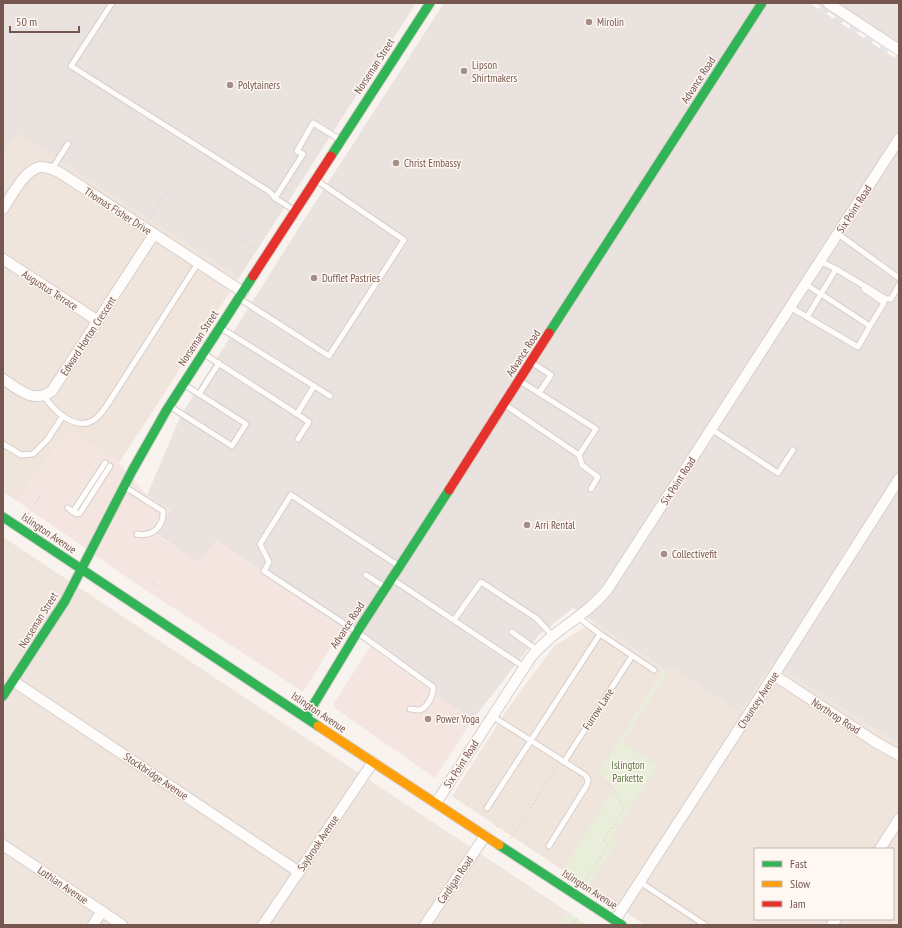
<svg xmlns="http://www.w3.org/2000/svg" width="902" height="928" viewBox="0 0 902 928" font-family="'PT Sans Narrow',sans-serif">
	<rect width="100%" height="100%" fill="#f8f3ee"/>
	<g fill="#f0e5dd" fill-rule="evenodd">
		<path d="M18 132 239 278 119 463 71 432 47 458 17 501 3 492V150Z"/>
		<path d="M3 537 568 912 560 925H3Z"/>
		<path d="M594 622 665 671 669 665 740 713 772 663 899 744V925H645L452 796 506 711 554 646ZM755 849H893V919H755Z"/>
	</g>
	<g fill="#f5e5e0">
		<path d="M71 432 119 463 147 495 172 510 156 535 198 562 217 540 343 628 303 692 138 585 17 501 47 458Z"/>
		<path d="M371 645 441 691 437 697 473 719 435 778 336 709 334 703Z"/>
	</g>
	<g fill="#eae2de">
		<path d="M3 3H416L239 278 18 133 3 150Z"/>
		<path d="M444 3H899V744L772 663 740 713 669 665 666 671 573 608 539 635 473 719 437 697 441 691 343 628 217 540 198 562 156 534 171 510 147 495 181 415 302 223Z"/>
	</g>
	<g fill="#e8eeda">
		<path d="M663 670 667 673 623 742 658 766 612 835 618 840 589 885 563 869 614 789 599 772Z"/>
		<path d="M568 912 587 925H560Z"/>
	</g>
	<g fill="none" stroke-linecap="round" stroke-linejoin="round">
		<g stroke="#d7cfcb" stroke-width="7">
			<g id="lane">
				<path d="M112 3 71 66 270 192 275 198 294 210"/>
				<path d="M52 169 68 144"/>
				<path d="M275 198 303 154 297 151 313 123 341 140"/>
				<path d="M838 234 899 278"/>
				<path d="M836 269 886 299H891L899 285"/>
				<path d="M864 289 884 303 870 326"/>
				<path d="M240 299 329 356 404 240 316 180"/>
				<path d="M790 307 807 317 821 294 805 284"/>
				<path d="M807 317 858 347 870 326 821 294 836 269 820 261"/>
				<path d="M204 354 297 414 314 386 221 328"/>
				<path d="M531 362 551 375 539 393"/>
				<path d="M183 384 199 394 219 363"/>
				<path d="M314 386 330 396"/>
				<path d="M44 396C54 411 77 433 95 419 101 415 105 408 109 402L198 263"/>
				<path d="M504 404 579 455 596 429 520 381"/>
				<path d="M171 407 232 446 246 424 199 394"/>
				<path d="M297 414 309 422 298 439"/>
				<path d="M711 429 778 473 793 450"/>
				<path d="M3 444 21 455 33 454 47 440 63 416"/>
				<path d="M579 455 582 465 598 477 591 489"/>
				<path d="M125 487 163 511C164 527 152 537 137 534"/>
				<path d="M68 508 73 512 105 463"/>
				<path d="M73 512 77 514 80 513 110 466"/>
				<path d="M399 566 291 495 260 544 269 562 264 571 357 632 433 687C434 694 428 707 420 710 417 710 412 709 410 709"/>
				<path d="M366 575 385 587"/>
				<path d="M392 579 524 667"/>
				<path d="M579 618 600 634 654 670"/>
				<path d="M454 620 481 582 536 618 552 635"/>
				<path d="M512 632 537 650"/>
				<path d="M492 716 585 775 588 779 587 785 549 846"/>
				<path d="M564 762 632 656"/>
				<path d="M487 808 600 634"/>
				<path d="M640 882 705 925"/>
			</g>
		</g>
		<g stroke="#d7cfcb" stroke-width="12">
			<g id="street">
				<path d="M828 3 899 50"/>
				<path d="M3 209C11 197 25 169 40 167 47 166 53 170 59 172L243 292"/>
				<path d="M3 259 98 321"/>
				<path d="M3 379C19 390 34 404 52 391L154 234"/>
				<path d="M774 675 877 743 899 755"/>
				<path d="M13 681 299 872"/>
				<path d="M436 803 531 657C553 630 585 617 607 590L899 139"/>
				<path d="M3 845 122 925"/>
				<path d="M880 849 899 819"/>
				<path d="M615 920 774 675 899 479"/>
				<path d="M93 925 102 911"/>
				<path d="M263 925 373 762"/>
				<path d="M425 925 485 836"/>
				<path d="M832 925 836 919"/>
			</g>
		</g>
		<g stroke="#d8cfca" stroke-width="11">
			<g id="fast">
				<path d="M331 156 430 3"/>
				<path d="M549 333 762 3"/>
				<path d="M3 517 318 726"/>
				<path d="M3 696 65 601 132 471 166 411 253 276"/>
				<path d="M306 717 361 626 449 490"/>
				<path d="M499 845 622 925"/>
			</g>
		</g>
		<g stroke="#d8cfca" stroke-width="11">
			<path id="slow" d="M318 726 499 845"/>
		</g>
		<g stroke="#d8cfca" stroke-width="11">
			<g id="jam">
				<path d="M253 276 331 156"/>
				<path d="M449 490 549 333"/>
			</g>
		</g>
		<g stroke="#dad1d0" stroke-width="1.5" stroke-dasharray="1 3" stroke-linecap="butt">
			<path d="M148 220 167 191"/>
			<path d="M240 238 256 249"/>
			<path d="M28 514 43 492"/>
			<path d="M152 582 162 588"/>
			<path d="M466 806 470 801"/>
			<path d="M497 827 501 821"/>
			<path d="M511 838 558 765"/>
			<path d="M525 845 529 840"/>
			<path d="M583 884 608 844 603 841 624 810C619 796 610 780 595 777"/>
			<path d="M572 925 579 917"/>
		</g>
		<use href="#lane" stroke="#fefdfc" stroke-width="5"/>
		<use href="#street" stroke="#fefdfc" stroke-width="10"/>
		<use href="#fast" stroke="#30b455" stroke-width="9"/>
		<use href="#slow" stroke="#ff9f0a" stroke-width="9"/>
		<use href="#jam" stroke="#e5322d" stroke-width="9"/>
		<g stroke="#e5e4e6" stroke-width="4.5">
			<path id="rail" d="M812 3 899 59"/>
		</g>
		<use href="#rail" stroke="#fef7f2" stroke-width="3" stroke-dasharray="9" stroke-linecap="butt"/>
	</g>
	<g fill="#a48e87" stroke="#fef7f2" stroke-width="1.5">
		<circle cx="589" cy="22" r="4"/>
		<circle cx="464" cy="71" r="4"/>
		<circle cx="230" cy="85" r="4"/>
		<circle cx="396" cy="163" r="4"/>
		<circle cx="314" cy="278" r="4"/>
		<circle cx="527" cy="525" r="4"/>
		<circle cx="664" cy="554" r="4"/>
		<circle cx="428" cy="719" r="4"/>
	</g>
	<g text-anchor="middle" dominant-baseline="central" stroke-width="3" stroke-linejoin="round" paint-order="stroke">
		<g font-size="11" fill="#76574f" stroke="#fef7f2" text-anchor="start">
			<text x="597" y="22">Mirolin</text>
			<text x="472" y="65">Lipson<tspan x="472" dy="13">Shirtmakers</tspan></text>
			<text x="238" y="85">Polytainers</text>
			<text x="404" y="163">Christ Embassy</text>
			<text x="322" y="278">Dufflet Pastries</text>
			<text x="535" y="525">Arri Rental</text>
			<text x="672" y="554">Collectivefit</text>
			<text x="436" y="719">Power Yoga</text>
		</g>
		<g font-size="11" fill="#76574f" stroke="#fef7f2">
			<text transform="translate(374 66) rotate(-57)">Norseman Street</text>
			<text transform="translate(698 80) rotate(-57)">Advance Road</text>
			<text transform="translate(854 209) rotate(-57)">Six Point Road</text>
			<text transform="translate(118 211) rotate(33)">Thomas Fisher Drive</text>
			<text transform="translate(50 290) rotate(33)">Augustus Terrace</text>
			<text transform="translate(88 336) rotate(-57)">Edward Horton Crescent</text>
			<text transform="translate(198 338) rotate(-57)">Norseman Street</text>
			<text transform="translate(523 353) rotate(-57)">Advance Road</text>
			<text transform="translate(678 481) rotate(-57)">Six Point Road</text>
			<text transform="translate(49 533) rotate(34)">Islington Avenue</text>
			<text transform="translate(38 620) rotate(-58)">Norseman Street</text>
			<text transform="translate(347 625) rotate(-57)">Advance Road</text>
			<text transform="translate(758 700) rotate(-57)">Chauncey Avenue</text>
			<text transform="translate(598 709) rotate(-57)">Furrow Lane</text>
			<text transform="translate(319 712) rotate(34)">Islington Avenue</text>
			<text transform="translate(836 716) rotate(33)">Northrop Road</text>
			<text transform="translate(461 764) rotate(-57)">Six Point Road</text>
			<text transform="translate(156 776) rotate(34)">Stockbridge Avenue</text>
			<text transform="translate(318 843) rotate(-56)">Saybrook Avenue</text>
			<text transform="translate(455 880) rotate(-56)">Cardigan Road</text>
			<text transform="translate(63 885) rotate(34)">Lothian Avenue</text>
			<text transform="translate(590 889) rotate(33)">Islington Avenue</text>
		</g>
		<g font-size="11" fill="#5e7a48" stroke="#fef7f2">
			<text x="628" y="765">Islington<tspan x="628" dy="13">Parkette</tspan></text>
		</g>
	</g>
	<rect width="902" height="928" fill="none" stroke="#76574f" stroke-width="8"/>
	<rect x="754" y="848" width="140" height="72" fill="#fef7f2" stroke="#c8b7b1"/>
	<rect x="762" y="861" width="20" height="6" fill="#30b455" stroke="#c8b7b1"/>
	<text x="790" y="868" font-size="12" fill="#76574f">Fast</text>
	<rect x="762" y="881" width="20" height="6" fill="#ff9f0a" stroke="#c8b7b1"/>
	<text x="790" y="888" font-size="12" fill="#76574f">Slow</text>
	<rect x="762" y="901" width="20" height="6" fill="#e5322d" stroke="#c8b7b1"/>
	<text x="790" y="908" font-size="12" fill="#76574f">Jam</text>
	<path d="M10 26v6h69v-6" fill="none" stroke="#76574f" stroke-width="2"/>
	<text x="16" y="26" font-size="12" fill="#76574f" stroke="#fef7f2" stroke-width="3" paint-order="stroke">50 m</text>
</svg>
